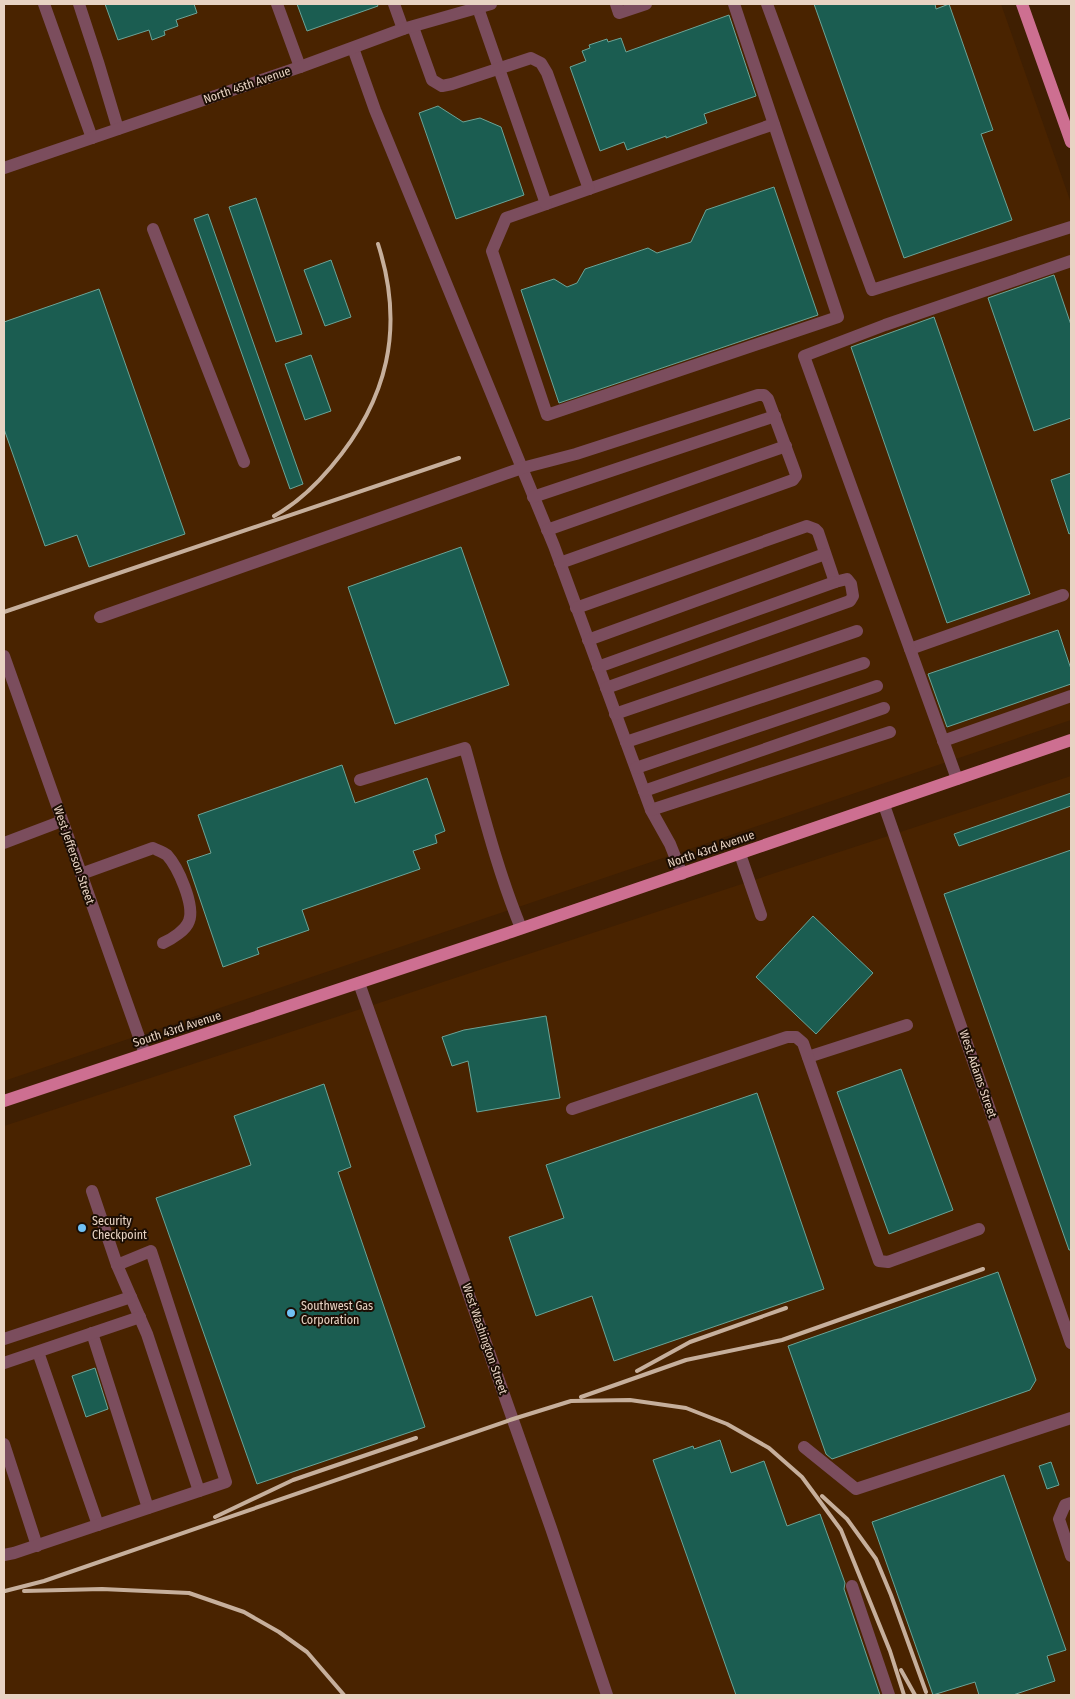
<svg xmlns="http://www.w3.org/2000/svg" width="1075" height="1699" viewBox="0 0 1075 1699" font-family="'Fira Sans Condensed',sans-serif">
	<rect width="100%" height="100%" fill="#3f1f02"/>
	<g fill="#492300">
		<path d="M4 4H1001L1071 203V720L4 1081Z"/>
		<path d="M1071 776V1695H4V1126Z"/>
	</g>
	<g fill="#1b5d51" stroke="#6ba497">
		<path d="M105 4H194L197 13 176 20 178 26 164 31 165 35 152 40 149 30 118 40Z"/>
		<path d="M297 4H377L378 6 307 31Z"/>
		<path d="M814 4H935L936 9 949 4 993 130 981 134 1012 220 904 258Z"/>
		<path d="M729 15 756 96 704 114 707 123 666 138V136L627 150 624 142 600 151 570 67 586 61 582 51 590 48 589 45 607 39 608 42 621 38 626 52Z"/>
		<path d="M438 106 463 122 480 118 501 127 524 195 456 219 419 113Z"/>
		<path d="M774 187 818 315 559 403 521 290 554 279 567 287 577 283 585 269 648 248 657 253 691 242 706 210Z"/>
		<path d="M256 198 302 334 276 342 229 207Z"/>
		<path d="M208 214 303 484 290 489 194 219Z"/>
		<path d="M331 260 351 317 325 326 304 270Z"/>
		<path d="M1054 275 1071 325V418L1034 431 988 298Z"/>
		<path d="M99 289 185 534 89 567 77 535 45 546 4 429V322Z"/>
		<path d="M934 317 1030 594 947 623 851 347Z"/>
		<path d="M311 355 331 411 305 420 285 364Z"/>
		<path d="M1071 473V533L1069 534 1051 480Z"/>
		<path d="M461 547 509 685 395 724 348 587Z"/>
		<path d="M1058 630 1071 669V684L947 727 928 674Z"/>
		<path d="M342 765 355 803 427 778 445 831 435 835 437 843 413 851 420 869 302 910 309 930 257 948 259 954 223 967 187 861 211 853 198 815Z"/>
		<path d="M1071 793V806L959 846 954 834Z"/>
		<path d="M1071 850V1250H1069L944 894Z"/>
		<path d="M813 916 873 973 816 1034 756 977Z"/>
		<path d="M546 1016 560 1098 477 1112 468 1061 452 1066 442 1037 464 1030Z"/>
		<path d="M901 1069 953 1210 889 1234 837 1092Z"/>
		<path d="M324 1084 351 1167 338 1172 425 1427 257 1484 156 1198 251 1165 234 1116Z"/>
		<path d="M757 1093 824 1289 614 1361 592 1296 536 1316 509 1237 564 1218 546 1165Z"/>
		<path d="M998 1272 1036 1380 1030 1390 832 1459 826 1454 788 1346Z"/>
		<path d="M95 1368 108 1409 86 1417 72 1376Z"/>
		<path d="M720 1440 731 1473 764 1461 787 1526 820 1514 845 1583 844 1589 880 1695H736L653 1460 693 1446 694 1449Z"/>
		<path d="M1051 1462 1059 1485 1047 1489 1039 1466Z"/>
		<path d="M1004 1475 1066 1650 1047 1656 1055 1681 1013 1695H979L975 1682 933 1695 872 1522Z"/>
	</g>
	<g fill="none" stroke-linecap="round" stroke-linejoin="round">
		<g stroke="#7b4d5d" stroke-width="12">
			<path d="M44 4 92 138"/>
			<path d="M79 4 98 62 118 129"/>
			<path d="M277 4 300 67"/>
			<path d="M394 4 403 29"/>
			<path d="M616 4 619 13 646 4"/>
			<path d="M734 4 838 317 547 415 492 251 506 218 774 124"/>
			<path d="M767 4 872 290 1071 227"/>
			<path d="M478 8 546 204"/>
			<path d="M413 27 432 80 442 86 452 84 531 58 541 63 547 73 589 189"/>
			<path d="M353 48 375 110 554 546 651 810 670 844 682 874"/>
			<path d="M4 168 300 67 403 29 491 4"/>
			<path d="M153 229 244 462"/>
			<path d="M533 497 775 416"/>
			<path d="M547 530 786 446"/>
			<path d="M576 608 807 526 815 529 818 532 835 582 847 579 851 584 853 596 850 601 606 688"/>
			<path d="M100 617 522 468 576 454 758 395H764L768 399 795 472 796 476 793 480 560 563"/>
			<path d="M588 640 825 554"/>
			<path d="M910 649 1063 595"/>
			<path d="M4 656 145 1054"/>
			<path d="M598 667 835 582"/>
			<path d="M615 714 857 631"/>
			<path d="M943 741 1071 696"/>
			<path d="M626 742 864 663"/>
			<path d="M636 768 877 686"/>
			<path d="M957 779 804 356 885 325 1071 261"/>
			<path d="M360 780 465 748C482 808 497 870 521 928"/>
			<path d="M644 791 884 708"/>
			<path d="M884 805 1071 1343"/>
			<path d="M651 810 890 732"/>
			<path d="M4 843 62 821"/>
			<path d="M740 854 761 915"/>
			<path d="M81 874 153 848C157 850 163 852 167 855 178 867 195 905 189 921 186 930 172 939 163 943"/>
			<path d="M359 983 551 1528 607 1695"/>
			<path d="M808 1057 907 1025"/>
			<path d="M572 1109 787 1037H796L803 1043 879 1261 888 1262 979 1229"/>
			<path d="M117 1265 147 1334 199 1491"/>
			<path d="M92 1333 148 1508"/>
			<path d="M4 1339 131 1297"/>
			<path d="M38 1352 98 1525"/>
			<path d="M4 1363 140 1317"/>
			<path d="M4 1444 37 1546"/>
			<path d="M804 1447 856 1489 1071 1418"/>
			<path d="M1071 1503 1065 1505 1059 1519 1071 1556"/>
			<path d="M4 1555 14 1553 226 1482 151 1251 117 1265 92 1191"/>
			<path d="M852 1586 889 1695"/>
		</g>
		<g stroke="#cd6f91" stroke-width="12">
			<path d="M1022 4 1071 142"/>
			<path d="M4 1101 511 932 1071 740"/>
		</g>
		<g stroke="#c6af9c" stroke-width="4">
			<path d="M274 516C296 504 315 486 331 467 388 400 405 328 378 244"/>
			<path d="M4 612 459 458"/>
			<path d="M637 1371 690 1342 786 1308"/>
			<path d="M581 1397 686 1360 782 1340 983 1269"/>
			<path d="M822 1496 847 1519 876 1559 891 1595 926 1692"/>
			<path d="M215 1517 293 1480 416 1438"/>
			<path d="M5 1591 44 1581 513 1419 571 1401 630 1400 686 1408 727 1424 769 1448 802 1477 841 1530 890 1651 904 1695"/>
			<path d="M24 1591 102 1589 189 1593 244 1612 279 1632 307 1652 344 1695"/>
			<path d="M901 1670 915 1695"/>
		</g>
	</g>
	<g fill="#71c1f4" stroke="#1b0d03" stroke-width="2">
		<circle cx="82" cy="1228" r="5"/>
		<circle cx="291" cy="1313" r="5"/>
	</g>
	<g text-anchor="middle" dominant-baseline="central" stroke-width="4" stroke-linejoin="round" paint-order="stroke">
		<g font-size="12" fill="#e8d3c3" stroke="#1b0d03">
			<text transform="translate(247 85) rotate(-19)">North 45th Avenue</text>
			<text transform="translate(711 849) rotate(-19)">North 43rd Avenue</text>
			<text transform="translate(74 855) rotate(71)">West Jefferson Street</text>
			<text transform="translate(177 1029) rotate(-18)">South 43rd Avenue</text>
			<text transform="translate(978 1074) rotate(71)">West Adams Street</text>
			<text transform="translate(485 1339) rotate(71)">West Washington Street</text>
		</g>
		<g font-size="12" fill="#e8d3c3" stroke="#1b0d03" text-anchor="start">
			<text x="92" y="1221">Security<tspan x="92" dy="14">Checkpoint</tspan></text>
			<text x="301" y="1306">Southwest Gas<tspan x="301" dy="14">Corporation</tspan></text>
		</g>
	</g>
	<rect width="1075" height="1699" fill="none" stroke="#e8d3c3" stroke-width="10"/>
</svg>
